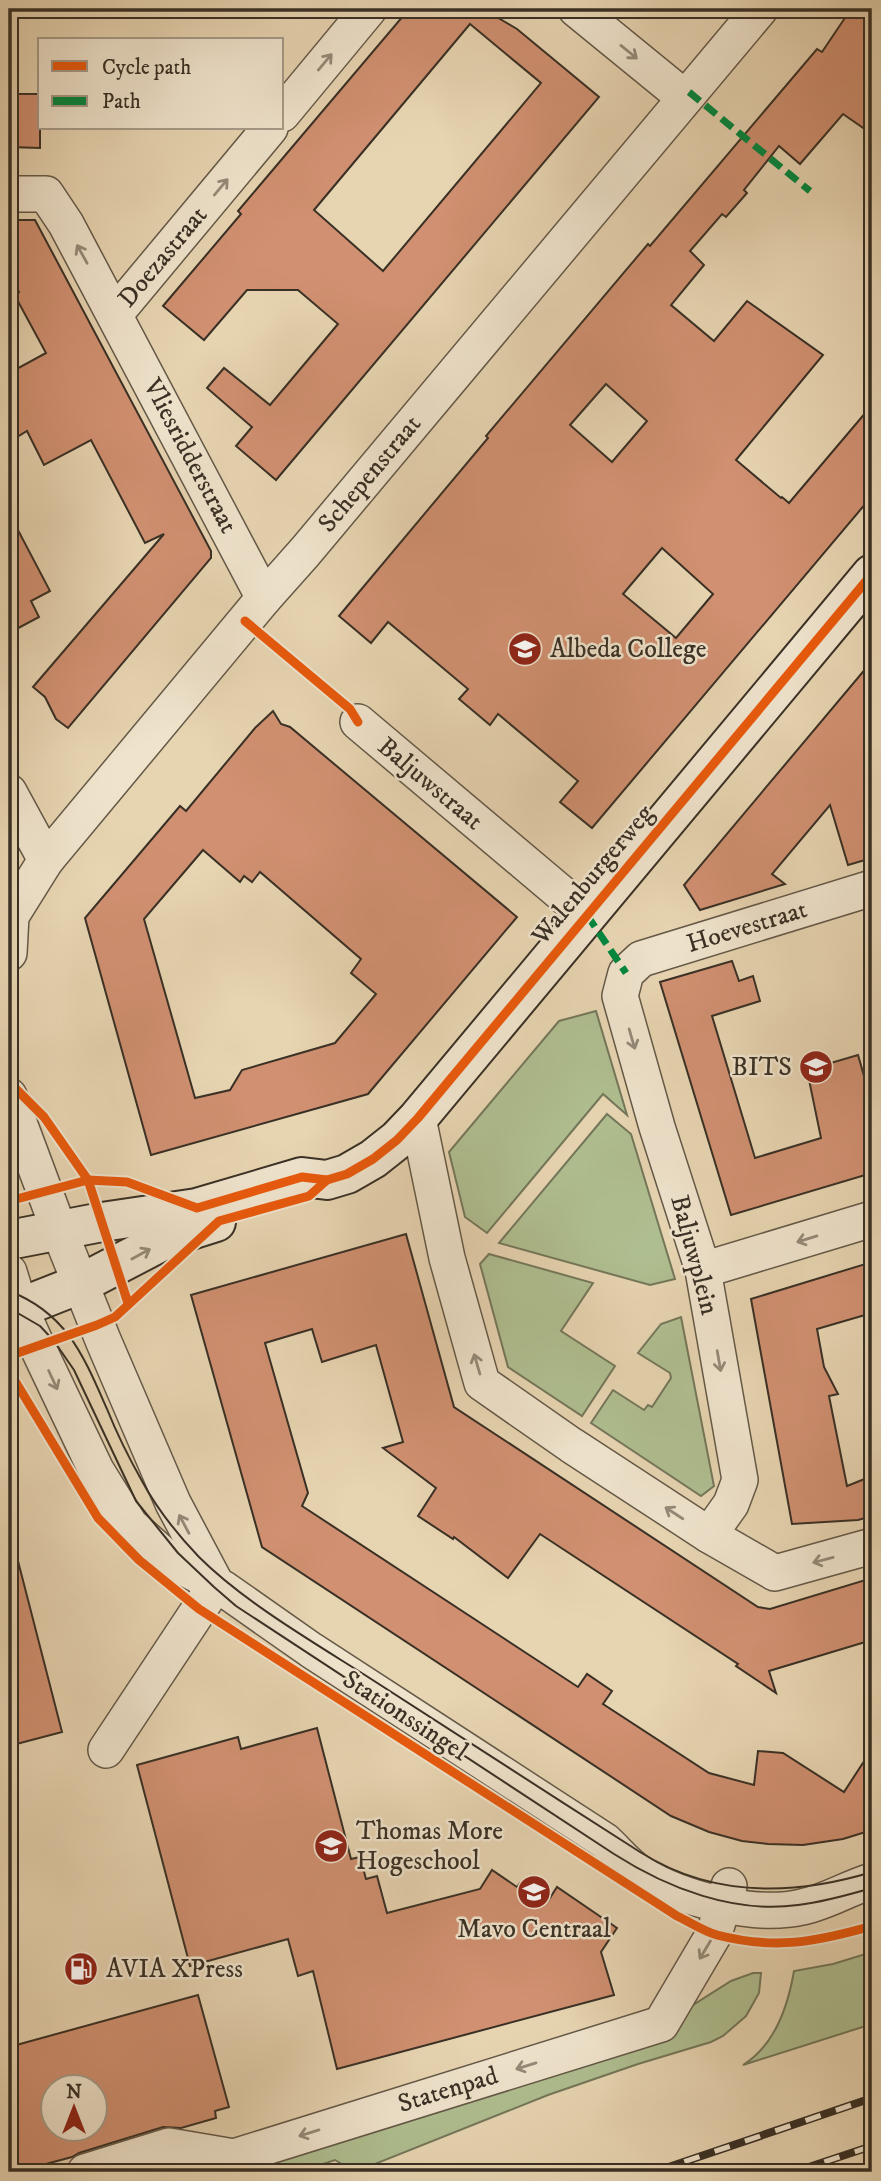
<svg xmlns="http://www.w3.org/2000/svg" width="881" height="2181" viewBox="0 0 881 2181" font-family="'IM FELL DW Pica',serif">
	<rect width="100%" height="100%" fill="#e7d4b1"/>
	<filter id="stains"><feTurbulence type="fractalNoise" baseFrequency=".00286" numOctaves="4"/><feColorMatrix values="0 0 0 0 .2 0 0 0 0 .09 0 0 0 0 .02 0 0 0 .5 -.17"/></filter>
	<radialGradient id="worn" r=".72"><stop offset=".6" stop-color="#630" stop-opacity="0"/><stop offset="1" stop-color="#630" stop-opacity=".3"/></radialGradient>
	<g fill="#afbe90" stroke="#74775a" stroke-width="2">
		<path d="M596 1011 627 1115 603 1094 487 1233 465 1217 449 1152 559 1021Z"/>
		<path d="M607 1114 631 1134 675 1279 650 1285 499 1243Z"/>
		<path d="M489 1254 593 1283 561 1331 615 1366 582 1416 508 1367 480 1264Z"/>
		<path d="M681 1317 714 1486 701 1496 591 1423 613 1390 644 1410 648 1405 652 1407 671 1378 670 1373 638 1353 661 1324Z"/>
		<path d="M872 1952V2024L743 2065C774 2046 788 2006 794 1971L833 1964Z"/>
		<path d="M753 1973H761L759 1993 746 2016 723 2036 711 2042 638 2064 548 2095 355 2172 335 2160 298 2172H219L685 2010 731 1981Z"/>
	</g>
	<g fill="#d09071" stroke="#393025" stroke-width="2" fill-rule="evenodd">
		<path d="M409 9H483L517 29 599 97 276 480 236 446 252 427 207 388 224 368 270 405 338 324 298 290H247L204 340 163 306 241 214 238 211ZM470 24 541 83 383 271 314 210Z"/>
		<path d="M851 9H858L872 18V134L843 114 800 164 779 146 744 190 747 193 726 217 722 214 690 251 704 265 671 305 714 341 747 301 823 355 736 460 781 498 782 497 789 503 872 405V496L592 828 560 802 578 781 498 714 490 725 459 699 468 689 388 622 371 643 339 616 488 438 486 436 648 244 650 246 817 49 822 52ZM606 384 647 421 612 462 570 425ZM662 548 713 594 676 638 623 594Z"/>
		<path d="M9 94H40V148L9 147Z"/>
		<path d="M9 220H35L211 551V558L68 728 56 719 45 697 33 687 164 534 145 543 91 440 44 465 27 431 9 442V373L46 353 14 294 19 292 9 273Z"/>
		<path d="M9 513 50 591 31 601 39 617 9 633Z"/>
		<path d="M872 661V858L848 865 830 805 772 874 785 884 700 910 684 885Z"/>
		<path d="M273 711 281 724 290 727 517 917 368 1094 151 1155 85 918 180 806 186 811 255 728ZM203 850 240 882 244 876 252 882 260 872 296 903 361 959 351 973 376 994 335 1043 242 1070 230 1090 195 1098 144 919Z"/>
		<path d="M732 961 739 981 753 976 760 1001 712 1016 755 1158 821 1138 807 1070 858 1055 872 1104V1173L731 1215 660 982Z"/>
		<path d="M406 1234 454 1407 758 1607 770 1609 872 1578V1640L769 1671 776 1693 736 1666 738 1664 540 1534 508 1578 454 1537 453 1539 418 1516 436 1488 383 1448 403 1442 376 1345 322 1362 312 1329 265 1343 308 1493 302 1506 578 1687 587 1674 612 1691 603 1704 709 1773 754 1785 758 1751 783 1753 844 1792 872 1749V1830L843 1839 803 1845 768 1844 742 1841 709 1832 671 1816 262 1547 191 1295Z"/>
		<path d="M872 1262V1313L817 1329 824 1367 838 1394 829 1396 847 1486 872 1476V1516L858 1520 792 1524 751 1299Z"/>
		<path d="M18 1561 62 1732 9 1746V1562Z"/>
		<path d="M317 1728 351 1859 360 1857 366 1879 377 1876 387 1913 480 1889 492 1870 517 1887 520 1883 548 1901 557 1887 617 1928 601 1952 614 1995 337 2069 313 1971 298 1976 288 1939 190 1966 137 1765 238 1737 241 1749Z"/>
		<path d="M198 1995 229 2107 215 2111 216 2118 181 2128 163 2127 79 2153 72 2157 16 2172H9V2047ZM52 2087H94V2129H52Z"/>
	</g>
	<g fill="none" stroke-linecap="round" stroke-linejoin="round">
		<g stroke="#645948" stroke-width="38">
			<g id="street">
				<path d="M576 9 685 98"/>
				<path d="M282 114 369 9"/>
				<path d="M9 194H46L66 224 264 598"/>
				<path d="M115 314 270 128"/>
				<path d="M358 722 587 915"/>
				<path d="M9 792 46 860"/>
				<path d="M9 953 11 916 46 860 264 598 305 552 760 9"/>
				<path d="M9 1096 59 1230 103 1340 173 1503 216 1584"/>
				<path d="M418 1118 447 1258 482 1383 571 1445 709 1535 775 1573 872 1546"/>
				<path d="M703 1270 872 1219"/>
				<path d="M9 1272 20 1308 37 1346 96 1470 130 1525 168 1559 224 1589 311 1650 605 1841C617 1852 628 1866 641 1874 681 1899 755 1918 802 1907 827 1902 848 1888 872 1881"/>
				<path d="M709 1535 731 1504 740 1480 703 1270 657 1127 620 996 626 973 641 959 872 888"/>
				<path d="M106 1750 216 1584"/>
				<path d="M85 2172 169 2146 234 2157 661 2024 714 1934 729 1886"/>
			</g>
		</g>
		<g stroke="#393025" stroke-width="42">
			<g id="secondary">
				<path d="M9 1240 102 1222 197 1208 302 1177 327 1180 347 1174 373 1159 397 1140 418 1118 872 574"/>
				<path d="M9 1312 80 1284 172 1236 216 1222"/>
			</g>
		</g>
		<use href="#street" stroke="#efe3cc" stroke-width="35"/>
		<use href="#secondary" stroke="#efe3cc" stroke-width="38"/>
		<g stroke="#393025" stroke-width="2">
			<path d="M9 1291C67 1313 84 1357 107 1409 117 1434 129 1458 142 1481 157 1509 177 1534 199 1557 244 1602 313 1642 368 1677 458 1735 549 1794 640 1852 711 1897 793 1896 872 1872"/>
			<path d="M9 1308 40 1326 54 1341 74 1370 136 1501 178 1553 214 1587 236 1606 614 1854C667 1888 734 1914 798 1905 823 1902 848 1895 872 1888"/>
		</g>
		<g stroke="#393025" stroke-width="8">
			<g id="rail">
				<path d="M654 2172 872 2098"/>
				<path d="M794 2172 872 2146"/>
				<path d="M865 2172 872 2170"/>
			</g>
		</g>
		<use href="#rail" stroke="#efe3cc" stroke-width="5" stroke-dasharray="16" stroke-linecap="butt"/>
		<g stroke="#00873e" stroke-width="7" stroke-dasharray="14 7" stroke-linecap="butt">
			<path d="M689 92 810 191"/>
			<path d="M587 915 626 973"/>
		</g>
		<g stroke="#efe3cc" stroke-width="13">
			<g id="cycleway">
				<path d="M245 621 350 709 358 722"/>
				<path d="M9 1082 44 1117 88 1180 128 1303"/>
				<path d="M9 1201 88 1180 127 1182 197 1208 302 1177 327 1180 347 1174 373 1159 397 1140 418 1118 872 574"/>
				<path d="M9 1356 97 1325 115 1317 219 1221 309 1196 327 1180"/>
				<path d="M9 1371 98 1518 139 1560 199 1609 677 1916C690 1922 703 1931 717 1935 775 1950 816 1942 872 1926"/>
			</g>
		</g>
		<use href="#cycleway" stroke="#e8590c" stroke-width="9"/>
	</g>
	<defs><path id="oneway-shaft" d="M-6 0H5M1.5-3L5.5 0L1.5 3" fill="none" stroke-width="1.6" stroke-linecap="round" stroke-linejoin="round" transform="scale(1.75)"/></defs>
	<g stroke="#948a78">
		<use href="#oneway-shaft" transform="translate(629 52) rotate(39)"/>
		<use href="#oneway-shaft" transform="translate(325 62) rotate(-50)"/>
		<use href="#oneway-shaft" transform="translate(221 187) rotate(-50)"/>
		<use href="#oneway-shaft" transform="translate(82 254) rotate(-119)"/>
		<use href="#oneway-shaft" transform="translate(632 1039) rotate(74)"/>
		<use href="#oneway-shaft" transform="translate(807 1239) rotate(163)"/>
		<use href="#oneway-shaft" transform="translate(141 1254) rotate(-29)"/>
		<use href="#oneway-shaft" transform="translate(719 1361) rotate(80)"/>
		<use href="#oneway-shaft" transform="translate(477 1364) rotate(-106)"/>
		<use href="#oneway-shaft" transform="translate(53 1380) rotate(65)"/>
		<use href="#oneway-shaft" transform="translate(674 1513) rotate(-147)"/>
		<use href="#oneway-shaft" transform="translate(184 1524) rotate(-118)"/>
		<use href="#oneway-shaft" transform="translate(823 1560) rotate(165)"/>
		<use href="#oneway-shaft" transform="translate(705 1950) rotate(121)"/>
		<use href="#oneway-shaft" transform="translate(526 2066) rotate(163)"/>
		<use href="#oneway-shaft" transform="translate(309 2133) rotate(163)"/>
	</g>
	<defs>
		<g id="university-disc" transform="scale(1.75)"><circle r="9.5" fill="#8f2418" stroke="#efe3cc"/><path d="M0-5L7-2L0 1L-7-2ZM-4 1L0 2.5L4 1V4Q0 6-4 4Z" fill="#fff"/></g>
		<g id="school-disc" transform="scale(1.75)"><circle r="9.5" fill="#8f2418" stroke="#efe3cc"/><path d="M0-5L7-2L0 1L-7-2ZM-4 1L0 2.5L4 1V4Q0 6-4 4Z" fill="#fff"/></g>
		<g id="fuel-disc" transform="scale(1.75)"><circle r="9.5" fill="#8f2418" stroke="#efe3cc"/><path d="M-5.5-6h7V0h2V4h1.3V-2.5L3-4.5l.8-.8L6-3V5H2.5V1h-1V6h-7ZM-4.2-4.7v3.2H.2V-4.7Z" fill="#fff"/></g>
	</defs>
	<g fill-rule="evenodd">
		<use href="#university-disc" x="525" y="649"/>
		<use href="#school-disc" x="816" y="1067"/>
		<use href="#university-disc" x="331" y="1846"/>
		<use href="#school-disc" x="534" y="1892"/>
		<use href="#fuel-disc" x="81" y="1969"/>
	</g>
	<g text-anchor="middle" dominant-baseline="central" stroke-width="5" stroke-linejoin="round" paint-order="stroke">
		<g font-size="26" fill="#393025" stroke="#efe3cc">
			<text transform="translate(163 257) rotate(-50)">Doezastraat</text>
			<text transform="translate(190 456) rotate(62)">Vliesridderstraat</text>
			<text transform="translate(370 474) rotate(-50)">Schepenstraat</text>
			<text transform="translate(430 784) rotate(40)">Baljuwstraat</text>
			<text transform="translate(593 875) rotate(-50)">Walenburgerweg</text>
			<text transform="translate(747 927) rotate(-17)">Hoevestraat</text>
			<text transform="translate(694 1255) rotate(75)">Baljuwplein</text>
			<text transform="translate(405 1716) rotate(33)">Stationssingel</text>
			<text transform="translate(448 2090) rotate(-17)">Statenpad</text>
		</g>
		<g font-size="26" fill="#393025" stroke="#efe3cc" text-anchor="start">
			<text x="550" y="649">Albeda College</text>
			<text x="792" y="1067" text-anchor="end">BITS</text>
			<text x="356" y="1831">Thomas More<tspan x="356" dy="30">Hogeschool</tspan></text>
			<text x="534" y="1929" text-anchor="middle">Mavo Centraal</text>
			<text x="106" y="1969">AVIA XPress</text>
		</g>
	</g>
	<rect width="881" height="2181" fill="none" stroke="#e7d4b1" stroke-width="35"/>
	<rect x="10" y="10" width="860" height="2160" fill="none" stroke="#393025" stroke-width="3.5"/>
	<rect x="18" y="18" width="846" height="2146" fill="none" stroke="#393025" stroke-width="2"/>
	<rect x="38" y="38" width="245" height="91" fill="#efe3cc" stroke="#a69b89" stroke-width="2"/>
	<rect x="52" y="61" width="35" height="10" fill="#e8590c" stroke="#a69b89" stroke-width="2"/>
	<text x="102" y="74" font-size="21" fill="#393025">Cycle path</text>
	<rect x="52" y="96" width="35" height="10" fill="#00873e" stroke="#a69b89" stroke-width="2"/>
	<text x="102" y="108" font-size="21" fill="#393025">Path</text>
	<g transform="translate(74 2108)"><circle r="33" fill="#efe3cc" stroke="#a69b89" stroke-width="2"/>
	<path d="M0-5L12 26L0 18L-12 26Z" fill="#8f2418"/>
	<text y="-10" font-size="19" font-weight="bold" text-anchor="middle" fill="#393025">N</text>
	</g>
	<rect width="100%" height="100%" filter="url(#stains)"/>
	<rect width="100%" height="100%" fill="url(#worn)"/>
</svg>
